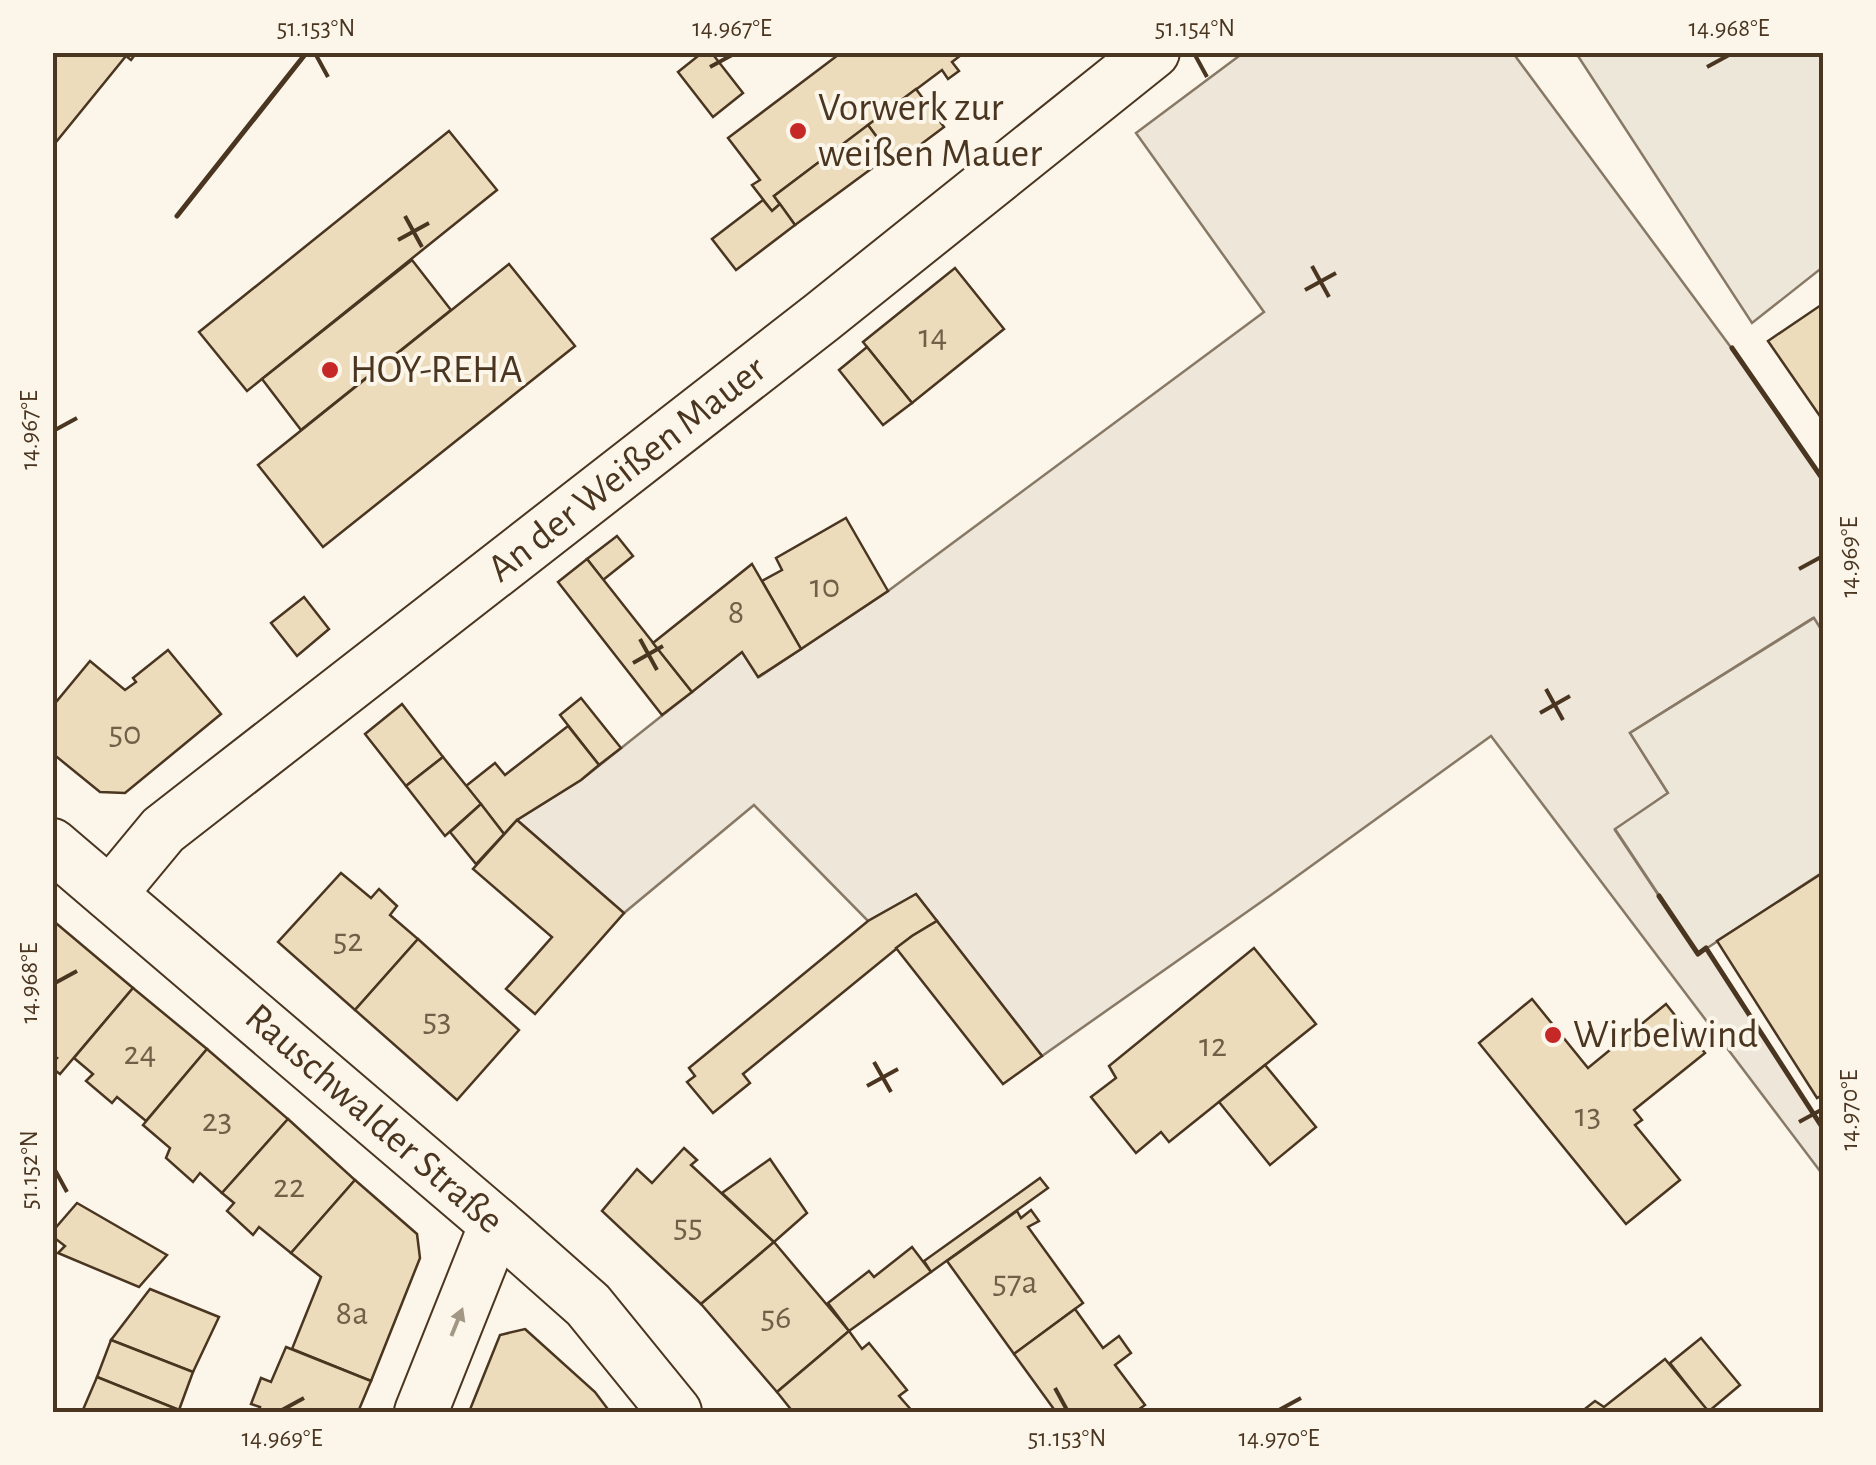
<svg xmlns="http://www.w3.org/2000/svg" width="1876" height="1465" viewBox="0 0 1876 1465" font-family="'Alegreya Sans',sans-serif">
	<rect width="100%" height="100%" fill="#fbf6e9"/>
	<path fill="#ede6d9" stroke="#887966" stroke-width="2.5" d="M1243 53H1513L1744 365 1823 481V634L1813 618 1630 733 1668 793 1615 830 1697 953 1706 948 1823 1130V1175L1491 736 1271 895 1042 1056 916 894 868 921 754 805 624 913 517 820 581 780 742 652 759 677 888 591 1264 312 1136 133Z"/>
	<g fill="#ede7d9" stroke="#887966" stroke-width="2.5">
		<path d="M1576 53H1823V267L1752 323Z"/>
		<path d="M1814 618 1824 634 1823 872 1698 954 1615 829 1668 793 1630 733Z"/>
	</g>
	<g fill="#ecdcbc" stroke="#4a3520" stroke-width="2.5">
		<path d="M52 52H137L131 60 126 56 52 147Z"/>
		<path d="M703 52H711L743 93 713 117 678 72Z"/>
		<path d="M842 52H965L952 62 959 71 948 79 942 70 774 196 780 204 772 211 752 185 760 180 728 138Z"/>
		<path d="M916 89 944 127 896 163 868 125Z"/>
		<path d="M868 125 890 155 795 225 774 196Z"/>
		<path d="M449 131 497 190 247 391 199 332Z"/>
		<path d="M763 200 772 211 780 204 795 225 736 270 712 239Z"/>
		<path d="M412 260 451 310 301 430 262 379Z"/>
		<path d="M509 264 575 346 323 547 258 465Z"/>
		<path d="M955 268 1004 329 912 403 863 342Z"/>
		<path d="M1824 303V422L1768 341Z"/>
		<path d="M867 347 912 403 883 425 839 370Z"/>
		<path d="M846 518 888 591 801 649 762 581 782 570 776 558Z"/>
		<path d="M617 536 633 556 603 580 587 559Z"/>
		<path d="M587 559 692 692 662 715 558 582Z"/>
		<path d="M752 564 801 649 758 677 742 652 692 692 653 643Z"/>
		<path d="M304 597 329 629 297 656 271 623Z"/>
		<path d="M168 650 221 714 125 793 100 792 52 753V707L90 661 125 690 136 682 133 678Z"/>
		<path d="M581 698 621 748 599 765 560 715Z"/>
		<path d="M402 704 443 757 406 786 365 734Z"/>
		<path d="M568 726 599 765 581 780 517 820 504 834 466 786 495 763 505 775Z"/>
		<path d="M443 757 481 804 445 836 406 786Z"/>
		<path d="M481 804 504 834 476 864 450 832Z"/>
		<path d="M517 820 624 913 535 1014 506 989 552 937 473 869Z"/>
		<path d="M1824 872V1094L1817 1098 1717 941Z"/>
		<path d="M341 873 371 898 379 889 397 906 390 915 418 939 355 1010 278 942Z"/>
		<path d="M916 894 937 921 912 936 743 1074 750 1083 713 1113 687 1082 695 1076 689 1068 868 921Z"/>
		<path d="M937 921 1042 1056 1003 1084 896 948 912 936Z"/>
		<path d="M57 924 133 988 60 1074 52 1068V1063L57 1058 52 1055V930Z"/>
		<path d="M418 939 519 1030 457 1100 355 1010Z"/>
		<path d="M1254 948 1316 1024 1169 1142 1161 1132 1136 1153 1091 1097 1116 1078 1109 1066Z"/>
		<path d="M133 988 207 1049 146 1121 117 1097 112 1103 86 1081 93 1074 74 1058Z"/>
		<path d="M1532 999 1588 1068 1666 1004 1705 1053 1634 1110 1642 1120 1635 1125 1680 1180 1626 1224 1479 1043Z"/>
		<path d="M207 1049 288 1119 222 1193 200 1173 193 1182 166 1158 170 1148 143 1125Z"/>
		<path d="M1265 1065 1316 1127 1270 1165 1219 1102Z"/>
		<path d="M288 1119 355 1180 291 1253 259 1227 253 1235 227 1211 234 1203 222 1193Z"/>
		<path d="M684 1148 697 1160 691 1165 774 1242 701 1304 602 1211 637 1169 652 1183Z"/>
		<path d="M770 1159 807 1213 774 1242 722 1193Z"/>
		<path d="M1040 1178 1048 1188 931 1272 924 1261Z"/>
		<path d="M355 1180 417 1234 420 1258 371 1381 292 1349 321 1277 291 1253Z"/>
		<path d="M77 1203 167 1255 139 1287 58 1253 65 1246 52 1236V1232Z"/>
		<path d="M1031 1210 1039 1221 1028 1227 1083 1303 1014 1354 947 1261 1017 1211 1021 1218Z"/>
		<path d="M774 1242 849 1331 777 1392 701 1304Z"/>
		<path d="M912 1247 931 1272 849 1331 828 1303 869 1271 874 1277Z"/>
		<path d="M150 1289 219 1317 193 1372 111 1340Z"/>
		<path d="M1075 1309 1103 1348 1119 1336 1131 1353 1115 1365 1145 1405 1135 1412H1056L1014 1354Z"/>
		<path d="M525 1329 595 1392 610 1412H469L500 1335Z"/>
		<path d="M849 1331 862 1349 869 1343 907 1390 899 1396 913 1412H793L777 1392Z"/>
		<path d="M1701 1338 1740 1385 1708 1412 1670 1363Z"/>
		<path d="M111 1340 193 1372 179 1410 97 1377Z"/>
		<path d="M286 1347 371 1381 358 1412H258L260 1407 251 1404 261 1378 271 1382Z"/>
		<path d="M1665 1359 1709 1412H1581L1595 1401 1604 1407Z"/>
		<path d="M97 1377 179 1410 178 1412H82Z"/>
	</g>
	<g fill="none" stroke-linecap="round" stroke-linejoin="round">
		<g stroke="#4a3520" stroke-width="56">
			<g id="minor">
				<path d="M52 845 510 1236 588 1305 675 1412"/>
				<path d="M110 894 163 830 822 317 1153 52"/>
				<path d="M421 1412 496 1224"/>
			</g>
		</g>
		<use href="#minor" stroke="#fbf6e9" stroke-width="52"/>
		<g stroke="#4a3520" stroke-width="5">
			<path d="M177 216 307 52"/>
			<path d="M1732 348 1824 481"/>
			<path d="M1659 896 1698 954 1706 948 1824 1130"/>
		</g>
	</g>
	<defs><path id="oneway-solid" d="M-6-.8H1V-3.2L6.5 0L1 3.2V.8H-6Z" transform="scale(2.5)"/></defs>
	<use fill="#a29684" href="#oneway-solid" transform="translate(457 1322) rotate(-68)"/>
	<path fill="none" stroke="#4a3520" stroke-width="4" d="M316 55 328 77M1195 55 1207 77M710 67 732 55M1707 67 1729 55M405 216 422 247M398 240 429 223M1312 266 1329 297M1305 290 1336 273M55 430 77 418M1799 569 1821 557M640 639 657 670M633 663 663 646M1546 689 1563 720M1540 713 1570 696M55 983 77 971M874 1062 891 1092M867 1086 898 1069M1799 1122 1821 1110M55 1170 67 1192M1055 1388 1067 1410M282 1410 304 1398M1279 1410 1301 1398"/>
	<g fill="#c62828" stroke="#fbf6e9" stroke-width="4">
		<circle cx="798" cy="131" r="10"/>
		<circle cx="330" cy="370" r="10"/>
		<circle cx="1553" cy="1035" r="10"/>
	</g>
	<g text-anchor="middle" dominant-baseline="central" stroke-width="8" stroke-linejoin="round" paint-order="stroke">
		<g font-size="35" fill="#725f47">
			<text x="933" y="336">14</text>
			<text x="825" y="586">10</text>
			<text x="736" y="612">8</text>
			<text x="125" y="733">50</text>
			<text x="348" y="940">52</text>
			<text x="437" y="1020">53</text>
			<text x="1213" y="1045">12</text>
			<text x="140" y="1053">24</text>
			<text x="1588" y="1115">13</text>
			<text x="217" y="1120">23</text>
			<text x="289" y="1186">22</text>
			<text x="688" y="1226">55</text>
			<text x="1015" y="1282">57a</text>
			<text x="352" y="1313">8a</text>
			<text x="776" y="1317">56</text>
		</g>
		<g font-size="40" fill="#4a3520" stroke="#fbf6e9" text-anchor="start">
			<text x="818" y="108">Vorwerk zur<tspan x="818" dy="46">weißen Mauer</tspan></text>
			<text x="350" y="370">HOY-REHA</text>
			<text x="1573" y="1035">Wirbelwind</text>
		</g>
		<g font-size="40" fill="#4a3520" stroke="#fbf6e9">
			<text transform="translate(627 469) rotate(-38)">An der Weißen Mauer</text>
			<text transform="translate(374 1119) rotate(41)">Rauschwalder Straße</text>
		</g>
	</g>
	<rect width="1876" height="1465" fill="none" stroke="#fbf6e9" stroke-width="110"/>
	<rect x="55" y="55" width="1766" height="1355" fill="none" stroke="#4a3520" stroke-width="4"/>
	<g font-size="25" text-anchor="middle" fill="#4a3520">
		<text x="316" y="36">51.153°N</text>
		<text x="732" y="36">14.967°E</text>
		<text x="1195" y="36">51.154°N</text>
		<text x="1729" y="36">14.968°E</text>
		<text transform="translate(28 430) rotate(-90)" y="9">14.967°E</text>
		<text transform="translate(1848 557) rotate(-90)" y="9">14.969°E</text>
		<text transform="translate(28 983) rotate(-90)" y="9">14.968°E</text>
		<text transform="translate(1848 1110) rotate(-90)" y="9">14.970°E</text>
		<text transform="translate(28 1170) rotate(-90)" y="9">51.152°N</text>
		<text x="282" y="1446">14.969°E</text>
		<text x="1067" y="1446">51.153°N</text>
		<text x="1279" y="1446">14.970°E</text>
	</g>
</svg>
